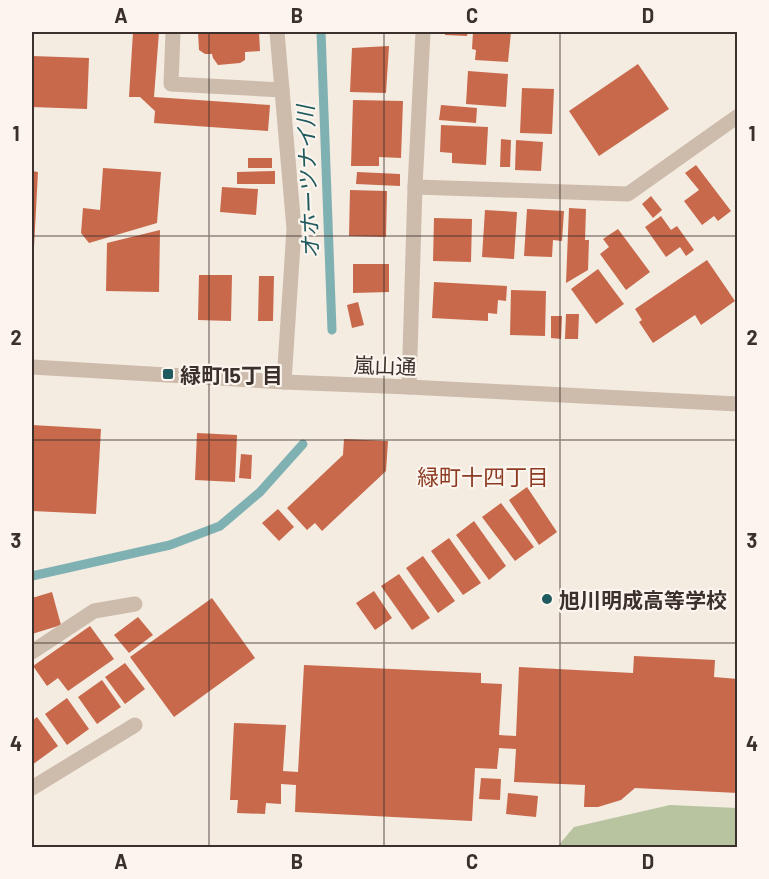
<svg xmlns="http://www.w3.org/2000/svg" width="769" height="879" viewBox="0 0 769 879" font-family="Barlow,'Noto Sans JP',sans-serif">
	<rect width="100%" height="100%" fill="#f4ebe1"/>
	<path fill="#b8c4a0" d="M670 805 737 808V847H557L574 827Z"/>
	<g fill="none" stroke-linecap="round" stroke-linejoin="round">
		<g stroke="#7fb0b2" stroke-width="9">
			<path d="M321 32 332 330"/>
			<path d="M32 576 170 545 220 526 260 492 303 444"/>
		</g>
	</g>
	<g fill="#c8694b">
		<path d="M133 32H159L154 97 270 105 268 131 154 123 155 111 140 97H129Z"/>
		<path d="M198 32H259L260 51 245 52V60L240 63 218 65 213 58 212 54H205L199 50Z"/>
		<path d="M445 32H468L467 36 445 35Z"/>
		<path d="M473 32H511L508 62 475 60 476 50 472 49Z"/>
		<path d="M389 46 386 93 350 92 352 48Z"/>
		<path d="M32 56 89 58 87 109 32 107Z"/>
		<path d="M638 64 669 109 599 156 569 111Z"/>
		<path d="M468 71 508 74 506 107 466 104Z"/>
		<path d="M522 88 554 89 552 134 520 133Z"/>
		<path d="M353 100 403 101 401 158 379 157V166H351Z"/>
		<path d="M441 105 477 108 476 123 439 120Z"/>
		<path d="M441 125 488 127 486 165 452 163V153L440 152Z"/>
		<path d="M501 139 511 140 510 167H500Z"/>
		<path d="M516 140 543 142 541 171 515 170Z"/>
		<rect x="248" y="158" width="24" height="10"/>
		<path d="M696 165 731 211 718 221 714 216 702 225 684 201 699 190 685 173Z"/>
		<path d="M103 168 161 172 157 223 89 243 81 233 83 208 100 210Z"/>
		<path d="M32 171 38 172 33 266H32Z"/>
		<path d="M275 171V184H237V172Z"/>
		<path d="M357 172 400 174V186L356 184Z"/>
		<path d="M222 187 258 189 256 215 220 212Z"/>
		<path d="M350 190 387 191 386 237 349 236Z"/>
		<path d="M651 196 662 210 653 218 642 204Z"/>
		<path d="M569 208 586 209 585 240H589L588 270 566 283Z"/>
		<path d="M527 209 564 211 562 241 553 240 552 257 524 256Z"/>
		<path d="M485 210 517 212 514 259 482 257Z"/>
		<path d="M661 216 671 230 677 226 694 250 686 256 680 247 666 257 645 227Z"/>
		<path d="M434 218 472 219 471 262 433 261Z"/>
		<path d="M618 229 650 272 626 290 600 254 609 247 603 239Z"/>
		<path d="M160 230 159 292 106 291 107 243Z"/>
		<path d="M707 260 735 301 701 325 695 315 653 343 639 322 642 320 635 309Z"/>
		<path d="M353 264H389V292L353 293Z"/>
		<path d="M598 269 624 304 596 324 571 289Z"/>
		<path d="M199 275H232L231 321 198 320Z"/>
		<path d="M259 276H274L273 321H258Z"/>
		<path d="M434 282 507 286 506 301 498 300 497 314 488 313V321L432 318Z"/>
		<path d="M511 290 546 291 545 336 510 335Z"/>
		<path d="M358 302 364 325 352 328 347 305Z"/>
		<path d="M566 314H579L578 339H565Z"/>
		<path d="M551 316H562L561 339 551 338Z"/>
		<path d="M32 425 101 429 96 514 32 511Z"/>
		<path d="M197 433 237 435 235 482 195 480Z"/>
		<path d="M344 439 388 441 386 471 322 531 315 523 307 530 287 508 343 455Z"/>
		<path d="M241 454 252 455 251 479 239 478Z"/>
		<path d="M527 487 557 532 539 545 509 500Z"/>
		<path d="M501 503 534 547 515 561 482 517Z"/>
		<path d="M278 509 294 527 279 541 262 523Z"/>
		<path d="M474 521 506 566 489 580 456 535Z"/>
		<path d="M449 538 481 583 463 595 431 551Z"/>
		<path d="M423 556 455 601 438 613 406 568Z"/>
		<path d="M399 574 430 618 412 630 381 586Z"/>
		<path d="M374 591 392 618 375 630 356 603Z"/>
		<path d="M52 592 61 625 32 634V598Z"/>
		<path d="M212 598 255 658 174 717 130 657Z"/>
		<path d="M138 617 153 635 129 653 114 635Z"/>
		<path d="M90 626 114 659 68 691 58 678 47 686 33 666Z"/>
		<path d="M634 656 715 660 714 677 738 679V793L635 788 621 800 598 807H584L585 785 514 782 516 749 499 748 497 769 475 768 472 821 295 812 296 785 281 784V804L266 803 265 814 237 813 238 800H230L234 723 286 725 283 771 298 772 304 665 481 673V683L502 684 499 735 516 736 519 667 633 673Z"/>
		<path d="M125 663 145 689 125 704 105 677Z"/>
		<path d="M102 680 121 707 97 724 78 697Z"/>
		<path d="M67 698 89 729 67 745 45 714Z"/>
		<path d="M37 717 58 746 32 765V721Z"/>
		<path d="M481 778 501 779 500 800 479 799Z"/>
		<path d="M508 793 538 796 536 817 506 814Z"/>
	</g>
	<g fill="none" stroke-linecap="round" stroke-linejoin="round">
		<g stroke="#cdbbac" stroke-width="15">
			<path d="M173 32 171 84 282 90"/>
			<path d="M277 32 294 229 284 382"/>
			<path d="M415 187 628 194 738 116"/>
			<path d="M32 367 284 382 409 387 738 404"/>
			<path d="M409 387 415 187 423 32"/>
			<path d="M32 652 94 611 135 604"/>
			<path d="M32 788 135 725"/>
		</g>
	</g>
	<path fill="none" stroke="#3b302b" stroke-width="1.5" stroke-opacity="0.55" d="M209 32V848M384 32V848M560 32V848M32 236H738M32 440H738M32 643H738"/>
	<g fill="#1f5a5e" stroke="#fbf5ee" stroke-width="2">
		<rect x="162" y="368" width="12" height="12" rx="3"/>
		<circle cx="547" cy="599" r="6"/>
	</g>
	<g text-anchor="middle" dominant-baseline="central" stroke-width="4.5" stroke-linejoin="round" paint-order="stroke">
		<g font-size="21" fill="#3b302b" stroke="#fbf5ee">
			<text transform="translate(385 365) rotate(2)">嵐山通</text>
		</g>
		<g font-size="21" font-weight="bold" fill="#3b302b" stroke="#fbf5ee" text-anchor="start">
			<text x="180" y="374">緑町15丁目</text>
			<text x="559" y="599">旭川明成高等学校</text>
		</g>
		<g font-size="22" font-style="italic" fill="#1f5a5e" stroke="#fbf5ee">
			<text transform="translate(307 182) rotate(-92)">オホーツナイ川</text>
		</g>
		<g font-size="22" fill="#8c3b22" stroke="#fbf5ee">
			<text x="483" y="476">緑町十四丁目</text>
		</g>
	</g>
	<rect width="769" height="879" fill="none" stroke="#fbf5ee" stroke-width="66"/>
	<rect x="33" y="33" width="703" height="813" fill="none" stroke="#3b302b" stroke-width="2"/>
	<g font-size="20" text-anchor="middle" font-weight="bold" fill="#3b302b">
		<text x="121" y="23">A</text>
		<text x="297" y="23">B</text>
		<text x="472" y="23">C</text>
		<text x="648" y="23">D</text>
		<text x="16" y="141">1</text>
		<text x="752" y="141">1</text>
		<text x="16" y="345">2</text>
		<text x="752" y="345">2</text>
		<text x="16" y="548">3</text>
		<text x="752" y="548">3</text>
		<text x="16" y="751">4</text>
		<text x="752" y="751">4</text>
		<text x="121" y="869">A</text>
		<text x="297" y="869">B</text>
		<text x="472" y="869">C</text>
		<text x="648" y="869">D</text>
	</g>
</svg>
